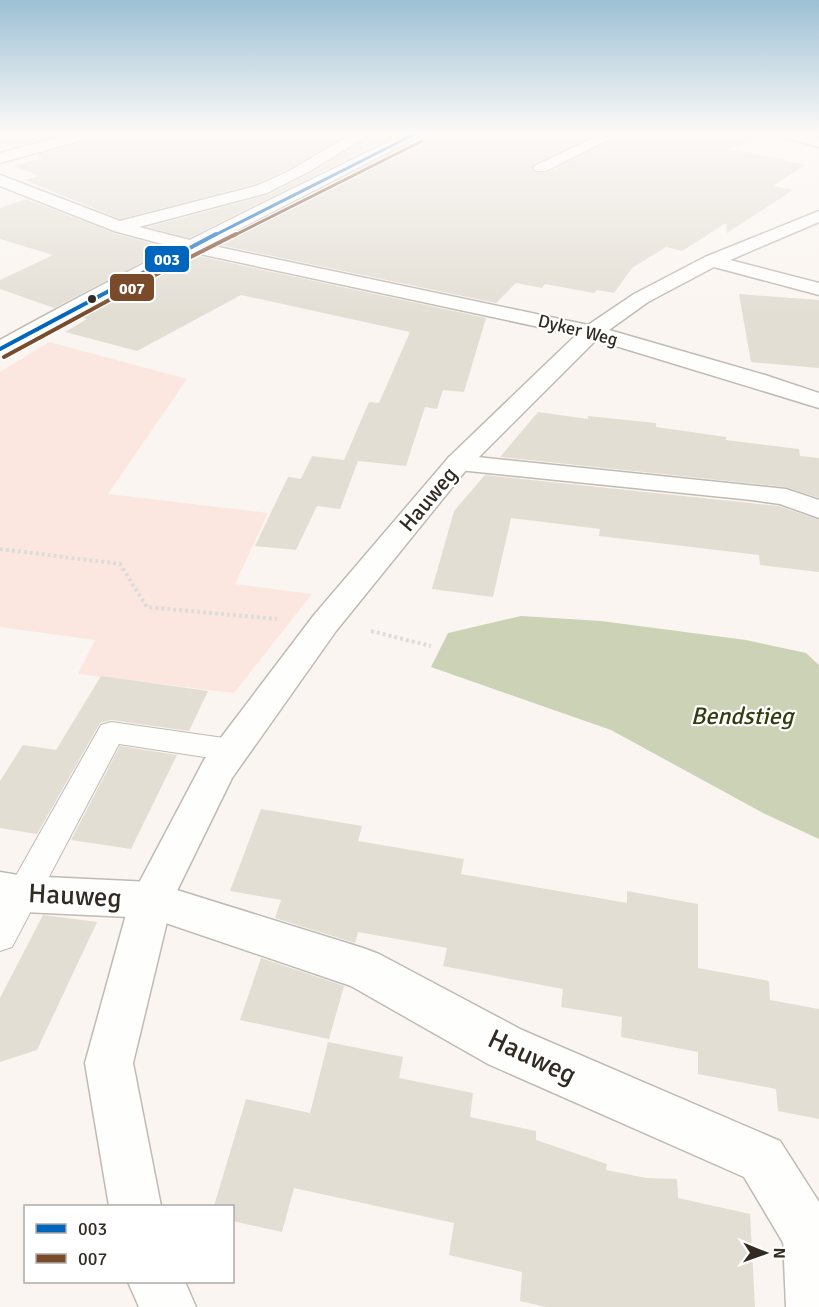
<svg xmlns="http://www.w3.org/2000/svg" width="819" height="1307" viewBox="0 0 819 1307" font-family="Signika,sans-serif">
	<rect width="100%" height="100%" fill="#faf5f0"/>
	<path fill="#fce6e0" d="M49 342 187 379 108 494 268 513 235 584 312 594 234 693 78 674 95 640 0 627V372Z"/>
	<path fill="#ccd2b5" d="M521 616 601 621 746 640 806 653 819 665V839L765 814 611 730 431 667 448 633Z"/>
	<g fill="#e2ded4">
		<path d="M0 133H65L13 147 0 143Z"/>
		<path d="M101 133H349L286 170 255 184 120 219 25 180 40 176 14 166 43 158 36 155 98 138Z"/>
		<path d="M374 133H400L189 238 148 227 268 195 313 172Z"/>
		<path d="M427 133H597L535 163 531 168 536 173H547L624 133H758L759 139 730 149 806 165 773 186 793 190 727 233 726 223 682 251 666 247 632 268 614 293 597 290 594 293 545 284 542 288 516 283 496 303 215 244Z"/>
		<path d="M26 199 113 233 169 248 54 308 0 289V280L53 255 0 239V208Z"/>
		<path d="M194 255 486 318 464 392 443 390 437 409 425 407 406 466 358 461 340 509 317 506 296 550 255 546 288 477 301 479 312 456 344 460 369 402 379 403 410 332 241 295 137 351 65 332 87 319 80 317Z"/>
		<path d="M739 294 819 300V368L751 362Z"/>
		<path d="M538 412 588 419V416L656 423V427L726 437V440L799 449 800 456 819 458V498L786 487 500 457Z"/>
		<path d="M485 475 779 506 819 520V572L760 565 759 555 599 536 600 529 511 518 493 597 432 589 454 511Z"/>
		<path d="M101 676 208 691 189 731 111 720 100 723 37 834 0 828V781L23 745 56 750Z"/>
		<path d="M120 746 177 755 131 849 71 840Z"/>
		<path d="M261 809 362 826 358 841 464 859 461 874 627 903V891L698 904V968L769 981 770 1000 819 1009V1119L778 1111 776 1089 698 1074V1052L621 1037 622 1017 561 1007 563 989 443 966 447 948 358 932 355 943 275 918 281 900 230 891Z"/>
		<path d="M43 915 97 922 37 1050 0 1062V998Z"/>
		<path d="M261 958 344 986 329 1039 240 1020Z"/>
		<path d="M328 1042 403 1057 399 1078 473 1093 470 1117 536 1131V1140L607 1164 606 1170 646 1178 677 1179 678 1198 750 1214 755 1307H546L520 1301 522 1272 449 1255 454 1223 294 1188 282 1232 232 1221V1206H214L246 1099 310 1113Z"/>
	</g>
	<g fill="none" stroke-linecap="round" stroke-linejoin="round">
		<g stroke="#c0bab4" stroke-width="2">
			<path id="service" d="M111 722 231 739 241 742 245 750 241 758 231 761 119 744 12 947 0 951V904L101 725Z"/>
		</g>
		<g stroke="#c0bab4" stroke-width="3">
			<g id="pedestrian">
				<path d="M458 455 786 489 819 500V518L780 504 752 500 449 469 445 463 449 457Z"/>
				<path d="M0 872 24 876 151 882 363 948 379 954 522 1030 780 1141 819 1202V1260L810 1264 791 1256 744 1177 488 1064 351 986 151 918 24 912 0 908Z"/>
			</g>
		</g>
		<g stroke="#c0bab4" stroke-width="3">
			<g id="minor">
				<path d="M75 133H99L97 136 0 163V153Z"/>
				<path d="M354 133H372L312 170 267 193 139 227 209 245 588 325 634 294 705 257 819 211V222L730 260 819 283V295L714 267 648 302 609 330 765 375 819 393V408L596 340 467 469 336 631 232 778 172 901 133 1063 161 1206H109L85 1063 130 900 204 760 314 615 449 457 576 335 200 254 114 231 0 186V175L120 221 256 186 287 172Z"/>
				<path d="M603 133H622L546 171H536L533 168 536 165Z"/>
				<path d="M777 133H801L819 138V147L779 136Z"/>
				<path d="M810 1210 819 1214V1307H786L783 1237 791 1218Z"/>
				<path d="M128 1282H185L196 1307H139Z"/>
			</g>
		</g>
		<g stroke="#c0bab4" stroke-width="3">
			<path id="tertiary" d="M406 133H425L162 269 8 354 0 356V340C133 266 270 200 406 133Z"/>
		</g>
		<g stroke="#dedcdb" stroke-width="4" stroke-dasharray="3 3" stroke-linecap="butt">
			<path d="M0 549 120 564 147 607 277 619"/>
			<path d="M371 631 431 646"/>
		</g>
		<use href="#service" fill="#fefefd" fill-rule="evenodd"/>
		<use href="#pedestrian" fill="#fefefd" fill-rule="evenodd"/>
		<use href="#minor" fill="#fefefd" fill-rule="evenodd"/>
		<use href="#tertiary" fill="#fefefd" fill-rule="evenodd"/>
		<g stroke="#fff" stroke-width="5">
			<path id="bus-1-far1" d="M213 236 417 133"/>
		</g>
		<g stroke="#fff" stroke-width="7">
			<path id="bus-1" d="M0 349 216 234"/>
		</g>
		<g stroke="#fff" stroke-width="5">
			<path id="bus-2-far1" d="M233 236 422 141"/>
		</g>
		<g stroke="#fff" stroke-width="7">
			<path id="bus-2" d="M4 357 159 273 236 234"/>
		</g>
		<use href="#bus-1-far1" stroke="#0065bd" stroke-width="3"/>
		<use href="#bus-1" stroke="#0065bd" stroke-width="4"/>
		<use href="#bus-2-far1" stroke="#7a4b2a" stroke-width="3"/>
		<use href="#bus-2" stroke="#7a4b2a" stroke-width="4"/>
	</g>
	<linearGradient id="sky" x2="0" y2="1"><stop stop-color="#9dc0d4"/><stop offset="0.42" stop-color="#fdfaf8"/><stop offset="1" stop-color="#fdfaf8" stop-opacity="0"/></linearGradient>
	<rect width="819" height="316" fill="url(#sky)"/>
	<circle fill="#322b23" stroke="#fff" stroke-width="2" cx="92" cy="299" r="5"/>
	<g text-anchor="middle" dominant-baseline="central" stroke-width="4.5" stroke-linejoin="round" paint-order="stroke">
		<g font-size="18" fill="#322b23" stroke="#fff">
			<text transform="translate(578 330) rotate(14)">Dyker Weg</text>
		</g>
		<g font-size="22" fill="#322b23" stroke="#fff">
			<text transform="translate(428 499) rotate(-50)">Hauweg</text>
		</g>
		<g font-size="24" font-style="italic" fill="#353d10" stroke="#fff">
			<text x="742" y="716">Bendstieg</text>
		</g>
		<g font-size="27" fill="#322b23" stroke="#fff">
			<text transform="translate(75 896) rotate(3)">Hauweg</text>
			<text transform="translate(532 1057) rotate(25)">Hauweg</text>
		</g>
	</g>
	<g stroke="#fff" stroke-width="2">
		<rect x="144" y="245" width="46" height="28" rx="6" fill="#0065bd"/>
		<rect x="109" y="273" width="46" height="29" rx="6" fill="#7a4b2a"/>
	</g>
	<g font-size="16" text-anchor="middle" font-weight="bold" fill="#fff">
		<text x="167" y="265">003</text>
		<text x="132" y="294">007</text>
	</g>
	<rect x="24" y="1205" width="210" height="78" fill="#ffffff" stroke="#adaaa7" stroke-width="1.5"/>
	<rect x="36" y="1224" width="30" height="9" fill="#0065bd" stroke="#adaaa7" stroke-width="1.5"/>
	<text x="78" y="1235" font-size="18" fill="#322b23">003</text>
	<rect x="36" y="1254" width="30" height="9" fill="#7a4b2a" stroke="#adaaa7" stroke-width="1.5"/>
	<text x="78" y="1265" font-size="18" fill="#322b23">007</text>
	<g transform="translate(765 1253) rotate(91)" stroke="#ffffff" stroke-width="4.5" paint-order="stroke">
	<path d="M0-4.5L10 22L0 15L-10 22Z" fill="#322b23"/>
	<text y="-9" font-size="16" font-weight="bold" text-anchor="middle" fill="#322b23">N</text>
	</g>
</svg>
